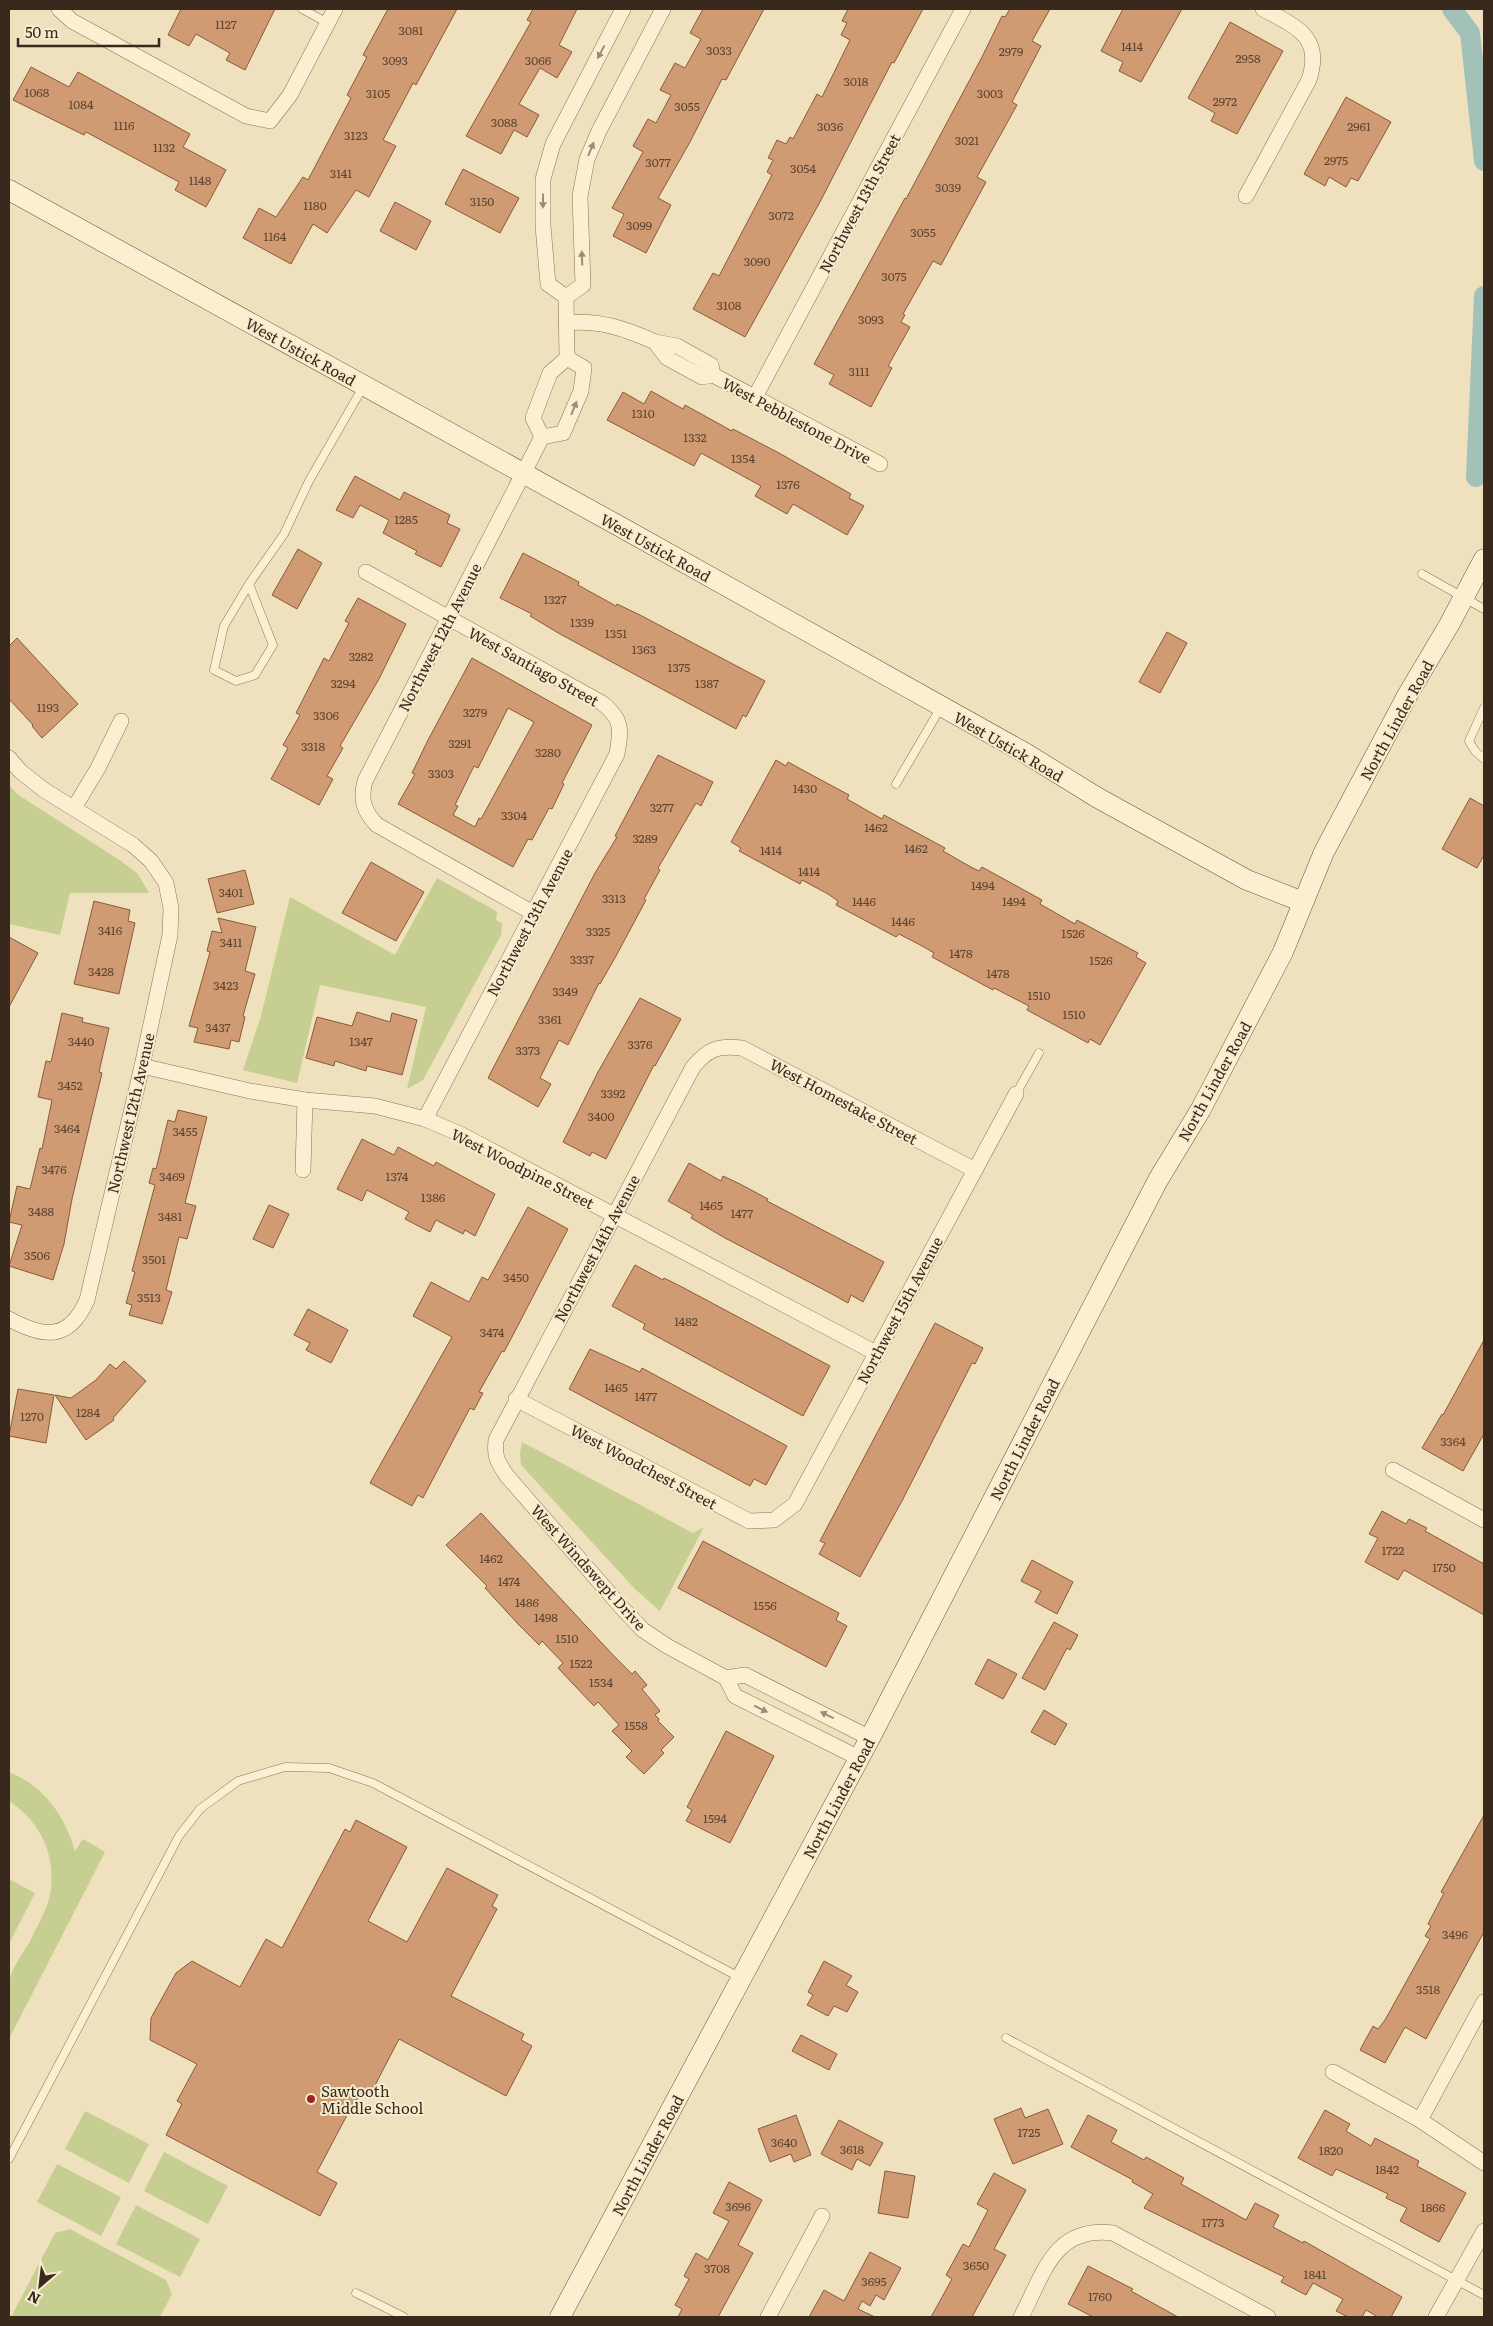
<svg xmlns="http://www.w3.org/2000/svg" width="1493" height="2326" viewBox="0 0 1493 2326" font-family="Literata,serif">
	<rect width="100%" height="100%" fill="#f0e1be"/>
	<g fill="#c7ce92">
		<path d="M9 785 17 794 121 861 138 874 149 893H70L60 935 9 924Z"/>
		<path d="M437 878 491 908 497 912 496 920 502 923 501 935 423 1080 407 1089 426 1007 320 985 297 1083 243 1070 261 1016 290 897 395 955Z"/>
		<path d="M522 1442 693 1533 704 1527 660 1611 635 1589 521 1465 520 1453Z"/>
		<path d="M9 1772C44 1786 65 1816 75 1851L83 1839 105 1852 9 2039C9 2023 6 1995 9 1981 12 1968 23 1953 30 1941 37 1926 46 1912 50 1895 57 1857 41 1822 9 1801Z"/>
		<path d="M9 1879 35 1893 9 1944Z"/>
		<path d="M85 2111 149 2144 129 2183 65 2149Z"/>
		<path d="M164 2152 228 2186 208 2224 144 2191Z"/>
		<path d="M57 2164 121 2197 101 2236 37 2202Z"/>
		<path d="M136 2205 200 2239 180 2277 116 2244Z"/>
		<path d="M70 2229 166 2280 172 2294 160 2317H11L55 2233Z"/>
	</g>
	<g fill="none" stroke-linecap="round" stroke-linejoin="round">
		<g stroke="#a2c1b8" stroke-width="20">
			<path d="M1452 9 1470 33 1484 161"/>
			<path d="M1476 477 1484 296"/>
		</g>
	</g>
	<g fill="#d09a72" stroke="#8a5a3b" fill-rule="evenodd">
		<path d="M181 9H275L245 70 226 60 230 53 196 34 189 46 168 35Z"/>
		<path d="M388 9H457L416 85 413 83 383 140 396 146 369 197 356 190 327 233 313 224 291 264 243 238 259 208 276 217 303 177 308 180 351 98 347 95 367 57 363 55Z"/>
		<path d="M533 9H577L559 45 572 52 557 78 540 68 519 104 539 115 527 137 514 130 501 154 466 136 531 22 527 20Z"/>
		<path d="M703 9H764L726 80 722 79 690 142 658 198 671 205 646 253 613 236 624 214 612 208 643 152 633 146 648 119 656 123 671 95 660 90 675 63 685 68 701 39 690 33Z"/>
		<path d="M848 9H923L894 63 892 62 821 200 745 337 693 309 713 273 719 276 772 175 767 172 773 160 768 158 777 140 786 144 790 137 793 139 817 94 822 97 850 40 841 35 847 23 842 21Z"/>
		<path d="M1010 9H1050L1032 41 1041 46 1012 102 1017 105 977 177 986 182 941 265 933 261 903 314 905 315 901 322 910 327 888 366 892 368 871 407 829 384 834 375 814 364 905 198 906 199 982 57 1002 16 1005 17Z"/>
		<path d="M1123 9H1182L1141 82 1119 71 1123 62 1101 51Z"/>
		<path d="M1230 22 1283 51 1237 134 1211 121 1215 113 1188 98Z"/>
		<path d="M31 67 69 87 78 72 190 134 183 147 226 170 206 207 175 190 179 182 86 132 84 135 13 100Z"/>
		<path d="M1346 97 1391 122 1358 181 1351 178 1346 187 1329 177 1325 186 1304 174Z"/>
		<path d="M463 169 519 198 500 233 445 204Z"/>
		<path d="M395 202 431 221 416 250 380 231Z"/>
		<path d="M651 391 683 409 685 405 732 431 733 429 779 453 851 494 849 498 864 506 847 535 793 504 787 514 755 496 761 486 701 453 694 466 607 420 623 392 644 404Z"/>
		<path d="M355 476 400 500 404 492 450 515 447 523 460 529 441 567 415 554 417 551 383 533 389 520 360 505 353 518 336 510Z"/>
		<path d="M298 549 322 563 297 609 272 595Z"/>
		<path d="M523 553 579 582 578 585 616 606 617 604 640 615 765 681 746 717 743 715 736 729 560 634 530 616 532 614 500 598Z"/>
		<path d="M358 598 406 624 379 679 340 746 343 748 327 776 333 779 319 805 271 779 288 748 283 745 300 715 296 713 324 658 329 661 349 623 345 621Z"/>
		<path d="M1167 632 1187 643 1160 693 1139 682Z"/>
		<path d="M17 638 78 704 42 738 32 726 33 725 9 699V646Z"/>
		<path d="M472 658 592 725 562 783 564 784 552 809 549 808 532 840 528 839 513 867 398 804 415 774 412 773 428 740ZM508 708 534 722 481 819 479 818 475 827 453 815 458 806 455 805 474 766 478 768Z"/>
		<path d="M658 755 713 782 701 806 696 803 658 868 660 870 644 899 646 900 616 956 600 984 599 983 568 1045 559 1040 540 1078 551 1084 538 1107 488 1078 595 873 617 837 615 836Z"/>
		<path d="M776 760 786 766 788 762 810 774 849 795 847 799 882 819 884 815 945 848 943 851 969 866 979 871 982 867 1042 900 1040 904 1075 924 1077 920 1138 953 1136 957 1146 963 1100 1045 1090 1039 1088 1043 1066 1031 1027 1010 1029 1006 994 988 993 990 932 957 934 953 924 947 899 934 896 937 836 905 838 901 828 894 802 880 800 884 739 851 741 848 731 842Z"/>
		<path d="M1470 798 1484 806V855L1477 868 1442 849Z"/>
		<path d="M371 862 424 892 396 941 342 913Z"/>
		<path d="M245 870 254 904 217 913 208 879Z"/>
		<path d="M94 901 130 910 128 921 135 923 119 994 74 984Z"/>
		<path d="M218 918 256 927 245 971 255 974 243 1016 245 1017 239 1042 231 1040 229 1049 194 1042 198 1028 189 1026 210 952 207 951 212 931 222 933Z"/>
		<path d="M9 937 38 953 9 1007Z"/>
		<path d="M640 998 681 1019 655 1066 654 1065 606 1159 592 1152 590 1156 563 1142 598 1072Z"/>
		<path d="M357 1012 390 1022 392 1013 417 1020 402 1075 367 1066 366 1071 335 1061 334 1066 306 1058 317 1017 352 1026Z"/>
		<path d="M62 1013 83 1018 82 1022 109 1028 99 1072 102 1073 72 1199 64 1244 53 1280 9 1266 22 1225 9 1222 17 1186 30 1189 40 1148 42 1149 52 1100 38 1097 46 1061 51 1062Z"/>
		<path d="M178 1110 207 1117 185 1203 196 1206 187 1239 179 1237 166 1290 172 1292 162 1324 129 1315 132 1305 126 1303 135 1272 132 1271 155 1185 149 1183 153 1168 156 1169 168 1120 175 1122Z"/>
		<path d="M362 1139 394 1155 398 1147 434 1166 436 1162 495 1194 475 1236 465 1230 463 1234 436 1220 430 1232 405 1219 409 1212 367 1190 362 1201 337 1189Z"/>
		<path d="M689 1163 721 1181 723 1176 740 1184 768 1199 767 1201 884 1262 863 1302 851 1295 848 1303 830 1293 725 1238 691 1218 693 1215 668 1201Z"/>
		<path d="M269 1205 289 1214 273 1248 253 1239Z"/>
		<path d="M528 1207 568 1229 513 1335 504 1352 502 1351 479 1392 483 1393 474 1410 470 1408 423 1498 418 1495 412 1506 370 1483 452 1337 413 1316 431 1282 469 1302 482 1277 488 1280Z"/>
		<path d="M635 1265 663 1280 664 1278 682 1287 830 1366 803 1416 643 1329 645 1324 612 1306Z"/>
		<path d="M308 1309 348 1330 331 1363 306 1350 310 1343 294 1335Z"/>
		<path d="M935 1323 983 1348 975 1364 972 1363 902 1501 860 1577 819 1554 825 1543 820 1541Z"/>
		<path d="M1484 1340V1434L1463 1471 1422 1448 1442 1414 1443 1415Z"/>
		<path d="M590 1349 640 1372 642 1368 787 1446 766 1485 754 1479 750 1486 569 1389Z"/>
		<path d="M124 1361 146 1381 113 1418 114 1420 86 1440 55 1395 71 1398 96 1380 110 1364 116 1369Z"/>
		<path d="M18 1389 54 1395 46 1443 9 1436Z"/>
		<path d="M1382 1511 1406 1524 1409 1519 1427 1528 1425 1531 1484 1564V1615L1404 1570 1398 1580 1365 1562 1378 1538 1369 1534Z"/>
		<path d="M481 1513 613 1655 632 1674 635 1671 647 1685 642 1689 660 1711 655 1715 659 1719 658 1721 674 1737 661 1750 664 1753 644 1774 626 1757 632 1751 612 1731 619 1725 598 1702 594 1706 575 1686 558 1668 563 1663 542 1641 539 1645 519 1625 485 1588 487 1586 446 1545Z"/>
		<path d="M703 1541 839 1613 836 1620 847 1626 826 1667 678 1588Z"/>
		<path d="M1032 1560 1073 1582 1057 1614 1035 1602 1041 1591 1021 1581Z"/>
		<path d="M1054 1622 1078 1635 1070 1650 1067 1648 1045 1690 1022 1678Z"/>
		<path d="M988 1659 1017 1674 1003 1699 975 1684Z"/>
		<path d="M1044 1710 1067 1724 1055 1745 1031 1732Z"/>
		<path d="M726 1731 774 1756 730 1843 686 1821 692 1810 687 1807Z"/>
		<path d="M1484 1815V1932L1426 2039 1405 2027 1385 2063 1360 2050 1373 2026 1378 2029 1385 2020 1430 1939 1425 1936 1431 1926 1428 1924 1444 1893 1441 1892Z"/>
		<path d="M356 1820 407 1847 368 1921 407 1942 447 1868 498 1895 492 1906 497 1909 451 1996 524 2034 521 2040 532 2046 506 2096 399 2039 371 2093 363 2089 356 2101 355 2100 317 2172 337 2183 320 2216 166 2135 182 2104 177 2101 197 2064 150 2040 151 2018 176 1973 192 1961 240 1987 266 1939 282 1948 345 1829 350 1832Z"/>
		<path d="M824 1961 852 1976 846 1985 858 1992 847 2012 834 2006 828 2016 807 2005 813 1995 808 1992Z"/>
		<path d="M801 2035 837 2054 829 2070 792 2051Z"/>
		<path d="M1021 2108 1025 2118 1048 2109 1063 2144 1013 2164 994 2119Z"/>
		<path d="M1325 2110 1350 2124 1346 2131 1371 2146 1375 2138 1419 2161 1417 2166 1466 2193 1439 2242 1400 2221 1407 2208 1386 2198 1388 2194 1336 2169 1332 2176 1298 2158Z"/>
		<path d="M796 2115 811 2155 794 2162 791 2154 770 2162 758 2129Z"/>
		<path d="M1088 2115 1117 2130 1111 2142 1144 2160 1146 2157 1184 2178 1181 2184 1246 2220 1255 2203 1279 2215 1273 2227 1303 2243 1304 2241 1402 2297 1391 2317H1378L1366 2310 1362 2317H1348L1336 2311 1343 2299 1313 2283 1306 2295 1281 2282 1284 2277 1144 2208 1153 2194 1132 2182 1133 2180 1071 2147Z"/>
		<path d="M839 2120 883 2143 870 2166 857 2159 852 2170 821 2154Z"/>
		<path d="M885 2171 915 2176 908 2218 878 2213Z"/>
		<path d="M994 2173 1026 2190 994 2249 1006 2255 972 2317H931L952 2279 946 2275 963 2244 969 2247 988 2210 977 2204Z"/>
		<path d="M729 2182 762 2200 738 2245 753 2253 718 2317H678L682 2309 675 2305 689 2279 684 2276 696 2253 708 2260 729 2221 713 2213Z"/>
		<path d="M870 2252 901 2268 884 2300 876 2295 870 2306 862 2301 858 2309 875 2317H809L824 2290 844 2301Z"/>
		<path d="M1088 2266 1133 2289 1131 2291 1178 2317H1093L1068 2304Z"/>
	</g>
	<g fill="none" stroke-linecap="round" stroke-linejoin="round">
		<g stroke="#897256" stroke-width="9">
			<g id="service">
				<path d="M302 9 328 23"/>
				<path d="M1422 574 1484 609"/>
				<path d="M249 584 273 645 255 675 236 681 214 670 224 626 249 584 284 534 309 481 363 387"/>
				<path d="M1484 708 1469 741 1475 751 1484 759"/>
				<path d="M896 784 941 707"/>
				<path d="M1016 1094 1039 1053"/>
				<path d="M1006 2038 1484 2295"/>
				<path d="M9 2159 179 1836 200 1809 238 1781 285 1767 329 1768 373 1783 741 1978"/>
				<path d="M356 2293 404 2317"/>
			</g>
		</g>
		<g stroke="#897256" stroke-width="16">
			<g id="minor">
				<path d="M59 9 72 21 246 116 270 121 290 95 335 9"/>
				<path d="M1246 196 1309 80C1323 37 1297 27 1263 9"/>
				<path d="M566 297 583 285 580 196 587 159 599 131 663 9"/>
				<path d="M566 297 548 284 543 226V179L553 144 623 9"/>
				<path d="M566 323C598 319 626 329 655 342"/>
				<path d="M655 342 677 346 711 365 713 375 702 377 667 358Z"/>
				<path d="M713 375 880 464"/>
				<path d="M755 397 963 9"/>
				<path d="M542 437 533 418 550 373 567 358 566 297"/>
				<path d="M542 437 563 433 581 391 584 368 567 358"/>
				<path d="M366 572 602 703C623 719 621 730 617 754L425 1119"/>
				<path d="M9 758 20 771 44 790 133 845 151 861 166 883 171 908 170 935 142 1066 87 1300C69 1341 44 1338 9 1319"/>
				<path d="M74 808 98 768 121 721"/>
				<path d="M533 913 377 825C364 812 360 799 365 781L542 437"/>
				<path d="M142 1066 250 1091 305 1100 375 1106 425 1119 460 1134 876 1353"/>
				<path d="M303 1170 305 1100"/>
				<path d="M516 1399 749 1521 774 1520 795 1504 1016 1094"/>
				<path d="M1393 1470 1484 1520"/>
				<path d="M726 1678 745 1675 870 1738"/>
				<path d="M859 1758 735 1696 726 1678 667 1646 643 1630 623 1609 507 1476C498 1462 494 1458 496 1440L693 1067C708 1049 718 1045 742 1048L975 1170"/>
				<path d="M1333 2072 1420 2120 1484 2163"/>
				<path d="M1420 2120 1484 2002"/>
				<path d="M768 2317 822 2216"/>
				<path d="M1021 2317C1044 2274 1053 2226 1113 2233L1268 2317"/>
				<path d="M1436 2317 1484 2231"/>
			</g>
		</g>
		<g stroke="#6b5239" stroke-width="21">
			<g id="secondary">
				<path d="M9 190 619 526 1025 753 1098 798 1247 880 1303 902"/>
				<path d="M560 2317 870 1738 1158 1180 1201 1109 1283 952 1324 852 1408 694 1449 625 1484 559"/>
			</g>
		</g>
		<use href="#service" stroke="#fbefd2" stroke-width="8"/>
		<use href="#minor" stroke="#fbefd2" stroke-width="15"/>
		<use href="#secondary" stroke="#fbefd2" stroke-width="20"/>
	</g>
	<defs><path id="oneway-solid" d="M-6-.8H1V-3.2L6.5 0L1 3.2V.8H-6Z" transform="scale(1.25)"/></defs>
	<g fill="#9a8c77">
		<use href="#oneway-solid" transform="translate(601 52) rotate(118)"/>
		<use href="#oneway-solid" transform="translate(591 149) rotate(-68)"/>
		<use href="#oneway-solid" transform="translate(543 201) rotate(91)"/>
		<use href="#oneway-solid" transform="translate(582 258) rotate(-92)"/>
		<use href="#oneway-solid" transform="translate(574 408) rotate(-68)"/>
		<use href="#oneway-solid" transform="translate(761 1709) rotate(26)"/>
		<use href="#oneway-solid" transform="translate(827 1715) rotate(-154)"/>
	</g>
	<circle fill="#9c2324" stroke="#f7ebce" stroke-width="2" cx="311" cy="2099" r="5"/>
	<g text-anchor="middle" dominant-baseline="central" stroke-width="4" stroke-linejoin="round" paint-order="stroke">
		<g font-size="12" fill="#5e4532">
			<text x="226" y="24">1127</text>
			<text x="411" y="30">3081</text>
			<text x="1132" y="46">1414</text>
			<text x="719" y="50">3033</text>
			<text x="1011" y="51">2979</text>
			<text x="1248" y="58">2958</text>
			<text x="395" y="60">3093</text>
			<text x="538" y="60">3066</text>
			<text x="856" y="81">3018</text>
			<text x="37" y="92">1068</text>
			<text x="378" y="93">3105</text>
			<text x="990" y="93">3003</text>
			<text x="1225" y="101">2972</text>
			<text x="81" y="104">1084</text>
			<text x="687" y="106">3055</text>
			<text x="504" y="122">3088</text>
			<text x="124" y="125">1116</text>
			<text x="830" y="126">3036</text>
			<text x="1359" y="126">2961</text>
			<text x="356" y="135">3123</text>
			<text x="967" y="140">3021</text>
			<text x="164" y="147">1132</text>
			<text x="1336" y="160">2975</text>
			<text x="658" y="162">3077</text>
			<text x="803" y="168">3054</text>
			<text x="341" y="173">3141</text>
			<text x="200" y="180">1148</text>
			<text x="948" y="187">3039</text>
			<text x="482" y="201">3150</text>
			<text x="315" y="205">1180</text>
			<text x="781" y="215">3072</text>
			<text x="639" y="225">3099</text>
			<text x="923" y="232">3055</text>
			<text x="275" y="236">1164</text>
			<text x="757" y="261">3090</text>
			<text x="894" y="276">3075</text>
			<text x="729" y="305">3108</text>
			<text x="871" y="319">3093</text>
			<text x="859" y="371">3111</text>
			<text x="643" y="413">1310</text>
			<text x="695" y="437">1332</text>
			<text x="743" y="458">1354</text>
			<text x="788" y="484">1376</text>
			<text x="406" y="519">1285</text>
			<text x="555" y="599">1327</text>
			<text x="582" y="622">1339</text>
			<text x="616" y="633">1351</text>
			<text x="644" y="649">1363</text>
			<text x="361" y="656">3282</text>
			<text x="679" y="667">1375</text>
			<text x="343" y="683">3294</text>
			<text x="707" y="683">1387</text>
			<text x="48" y="707">1193</text>
			<text x="475" y="712">3279</text>
			<text x="326" y="715">3306</text>
			<text x="460" y="743">3291</text>
			<text x="313" y="746">3318</text>
			<text x="548" y="752">3280</text>
			<text x="441" y="773">3303</text>
			<text x="805" y="788">1430</text>
			<text x="662" y="807">3277</text>
			<text x="514" y="815">3304</text>
			<text x="876" y="827">1462</text>
			<text x="645" y="838">3289</text>
			<text x="916" y="848">1462</text>
			<text x="771" y="850">1414</text>
			<text x="809" y="871">1414</text>
			<text x="983" y="885">1494</text>
			<text x="231" y="892">3401</text>
			<text x="614" y="898">3313</text>
			<text x="864" y="901">1446</text>
			<text x="1014" y="901">1494</text>
			<text x="903" y="921">1446</text>
			<text x="110" y="930">3416</text>
			<text x="598" y="931">3325</text>
			<text x="1073" y="933">1526</text>
			<text x="231" y="942">3411</text>
			<text x="961" y="953">1478</text>
			<text x="582" y="959">3337</text>
			<text x="1101" y="960">1526</text>
			<text x="101" y="971">3428</text>
			<text x="998" y="973">1478</text>
			<text x="226" y="985">3423</text>
			<text x="565" y="991">3349</text>
			<text x="1039" y="995">1510</text>
			<text x="1074" y="1014">1510</text>
			<text x="550" y="1019">3361</text>
			<text x="218" y="1027">3437</text>
			<text x="81" y="1041">3440</text>
			<text x="361" y="1041">1347</text>
			<text x="640" y="1044">3376</text>
			<text x="528" y="1050">3373</text>
			<text x="70" y="1085">3452</text>
			<text x="613" y="1093">3392</text>
			<text x="601" y="1116">3400</text>
			<text x="67" y="1128">3464</text>
			<text x="185" y="1131">3455</text>
			<text x="54" y="1169">3476</text>
			<text x="172" y="1176">3469</text>
			<text x="397" y="1176">1374</text>
			<text x="433" y="1197">1386</text>
			<text x="711" y="1205">1465</text>
			<text x="41" y="1211">3488</text>
			<text x="742" y="1213">1477</text>
			<text x="170" y="1216">3481</text>
			<text x="37" y="1255">3506</text>
			<text x="154" y="1259">3501</text>
			<text x="516" y="1277">3450</text>
			<text x="149" y="1297">3513</text>
			<text x="686" y="1321">1482</text>
			<text x="492" y="1332">3474</text>
			<text x="616" y="1387">1465</text>
			<text x="646" y="1396">1477</text>
			<text x="88" y="1412">1284</text>
			<text x="32" y="1416">1270</text>
			<text x="1453" y="1441">3364</text>
			<text x="1393" y="1550">1722</text>
			<text x="491" y="1558">1462</text>
			<text x="1444" y="1567">1750</text>
			<text x="509" y="1581">1474</text>
			<text x="527" y="1602">1486</text>
			<text x="765" y="1605">1556</text>
			<text x="546" y="1617">1498</text>
			<text x="567" y="1638">1510</text>
			<text x="581" y="1663">1522</text>
			<text x="601" y="1682">1534</text>
			<text x="636" y="1725">1558</text>
			<text x="715" y="1818">1594</text>
			<text x="1455" y="1934">3496</text>
			<text x="1428" y="1989">3518</text>
			<text x="1029" y="2132">1725</text>
			<text x="784" y="2142">3640</text>
			<text x="852" y="2149">3618</text>
			<text x="1331" y="2150">1820</text>
			<text x="1387" y="2169">1842</text>
			<text x="738" y="2206">3696</text>
			<text x="1433" y="2207">1866</text>
			<text x="1213" y="2222">1773</text>
			<text x="976" y="2265">3650</text>
			<text x="717" y="2268">3708</text>
			<text x="1315" y="2274">1841</text>
			<text x="874" y="2281">3695</text>
			<text x="1100" y="2296">1760</text>
		</g>
		<g font-size="15" fill="#38291c" stroke="#f7ebce">
			<text transform="translate(859 203) rotate(-62)">Northwest 13th Street</text>
			<text transform="translate(301 351) rotate(29)">West Ustick Road</text>
			<text transform="translate(797 420) rotate(28)">West Pebblestone Drive</text>
			<text transform="translate(656 547) rotate(29)">West Ustick Road</text>
			<text transform="translate(439 637) rotate(-63)">Northwest 12th Avenue</text>
			<text transform="translate(534 666) rotate(29)">West Santiago Street</text>
			<text transform="translate(1396 720) rotate(-61)">North Linder Road</text>
			<text transform="translate(1009 746) rotate(30)">West Ustick Road</text>
			<text transform="translate(529 922) rotate(-62)">Northwest 13th Avenue</text>
			<text transform="translate(1214 1081) rotate(-61)">North Linder Road</text>
			<text transform="translate(844 1101) rotate(28)">West Homestake Street</text>
			<text transform="translate(130 1113) rotate(-77)">Northwest 12th Avenue</text>
			<text transform="translate(523 1168) rotate(27)">West Woodpine Street</text>
			<text transform="translate(596 1248) rotate(-62)">Northwest 14th Avenue</text>
			<text transform="translate(899 1310) rotate(-62)">Northwest 15th Avenue</text>
			<text transform="translate(1024 1439) rotate(-63)">North Linder Road</text>
			<text transform="translate(644 1466) rotate(28)">West Woodchest Street</text>
			<text transform="translate(589 1567) rotate(48)">West Windswept Drive</text>
			<text transform="translate(838 1798) rotate(-62)">North Linder Road</text>
			<text transform="translate(647 2155) rotate(-62)">North Linder Road</text>
		</g>
		<g font-size="15" fill="#38291c" stroke="#f7ebce" text-anchor="start">
			<text x="321" y="2090">Sawtooth<tspan x="321" dy="17">Middle School</tspan></text>
		</g>
	</g>
	<rect width="1493" height="2326" fill="none" stroke="#38291c" stroke-width="20"/>
	<g transform="translate(40 2286) rotate(208)" stroke="#f7ebce" stroke-width="4" paint-order="stroke">
	<path d="M0-4L9 19L0 12L-9 19Z" fill="#38291c"/>
	<text y="-8" font-size="14" font-weight="bold" text-anchor="middle" fill="#38291c">N</text>
	</g>
	<path d="M18 38v8h141v-8" fill="none" stroke="#38291c" stroke-width="2.5"/>
	<text x="25" y="38" font-size="15" fill="#38291c" stroke="#f7ebce" stroke-width="4" paint-order="stroke">50 m</text>
</svg>
